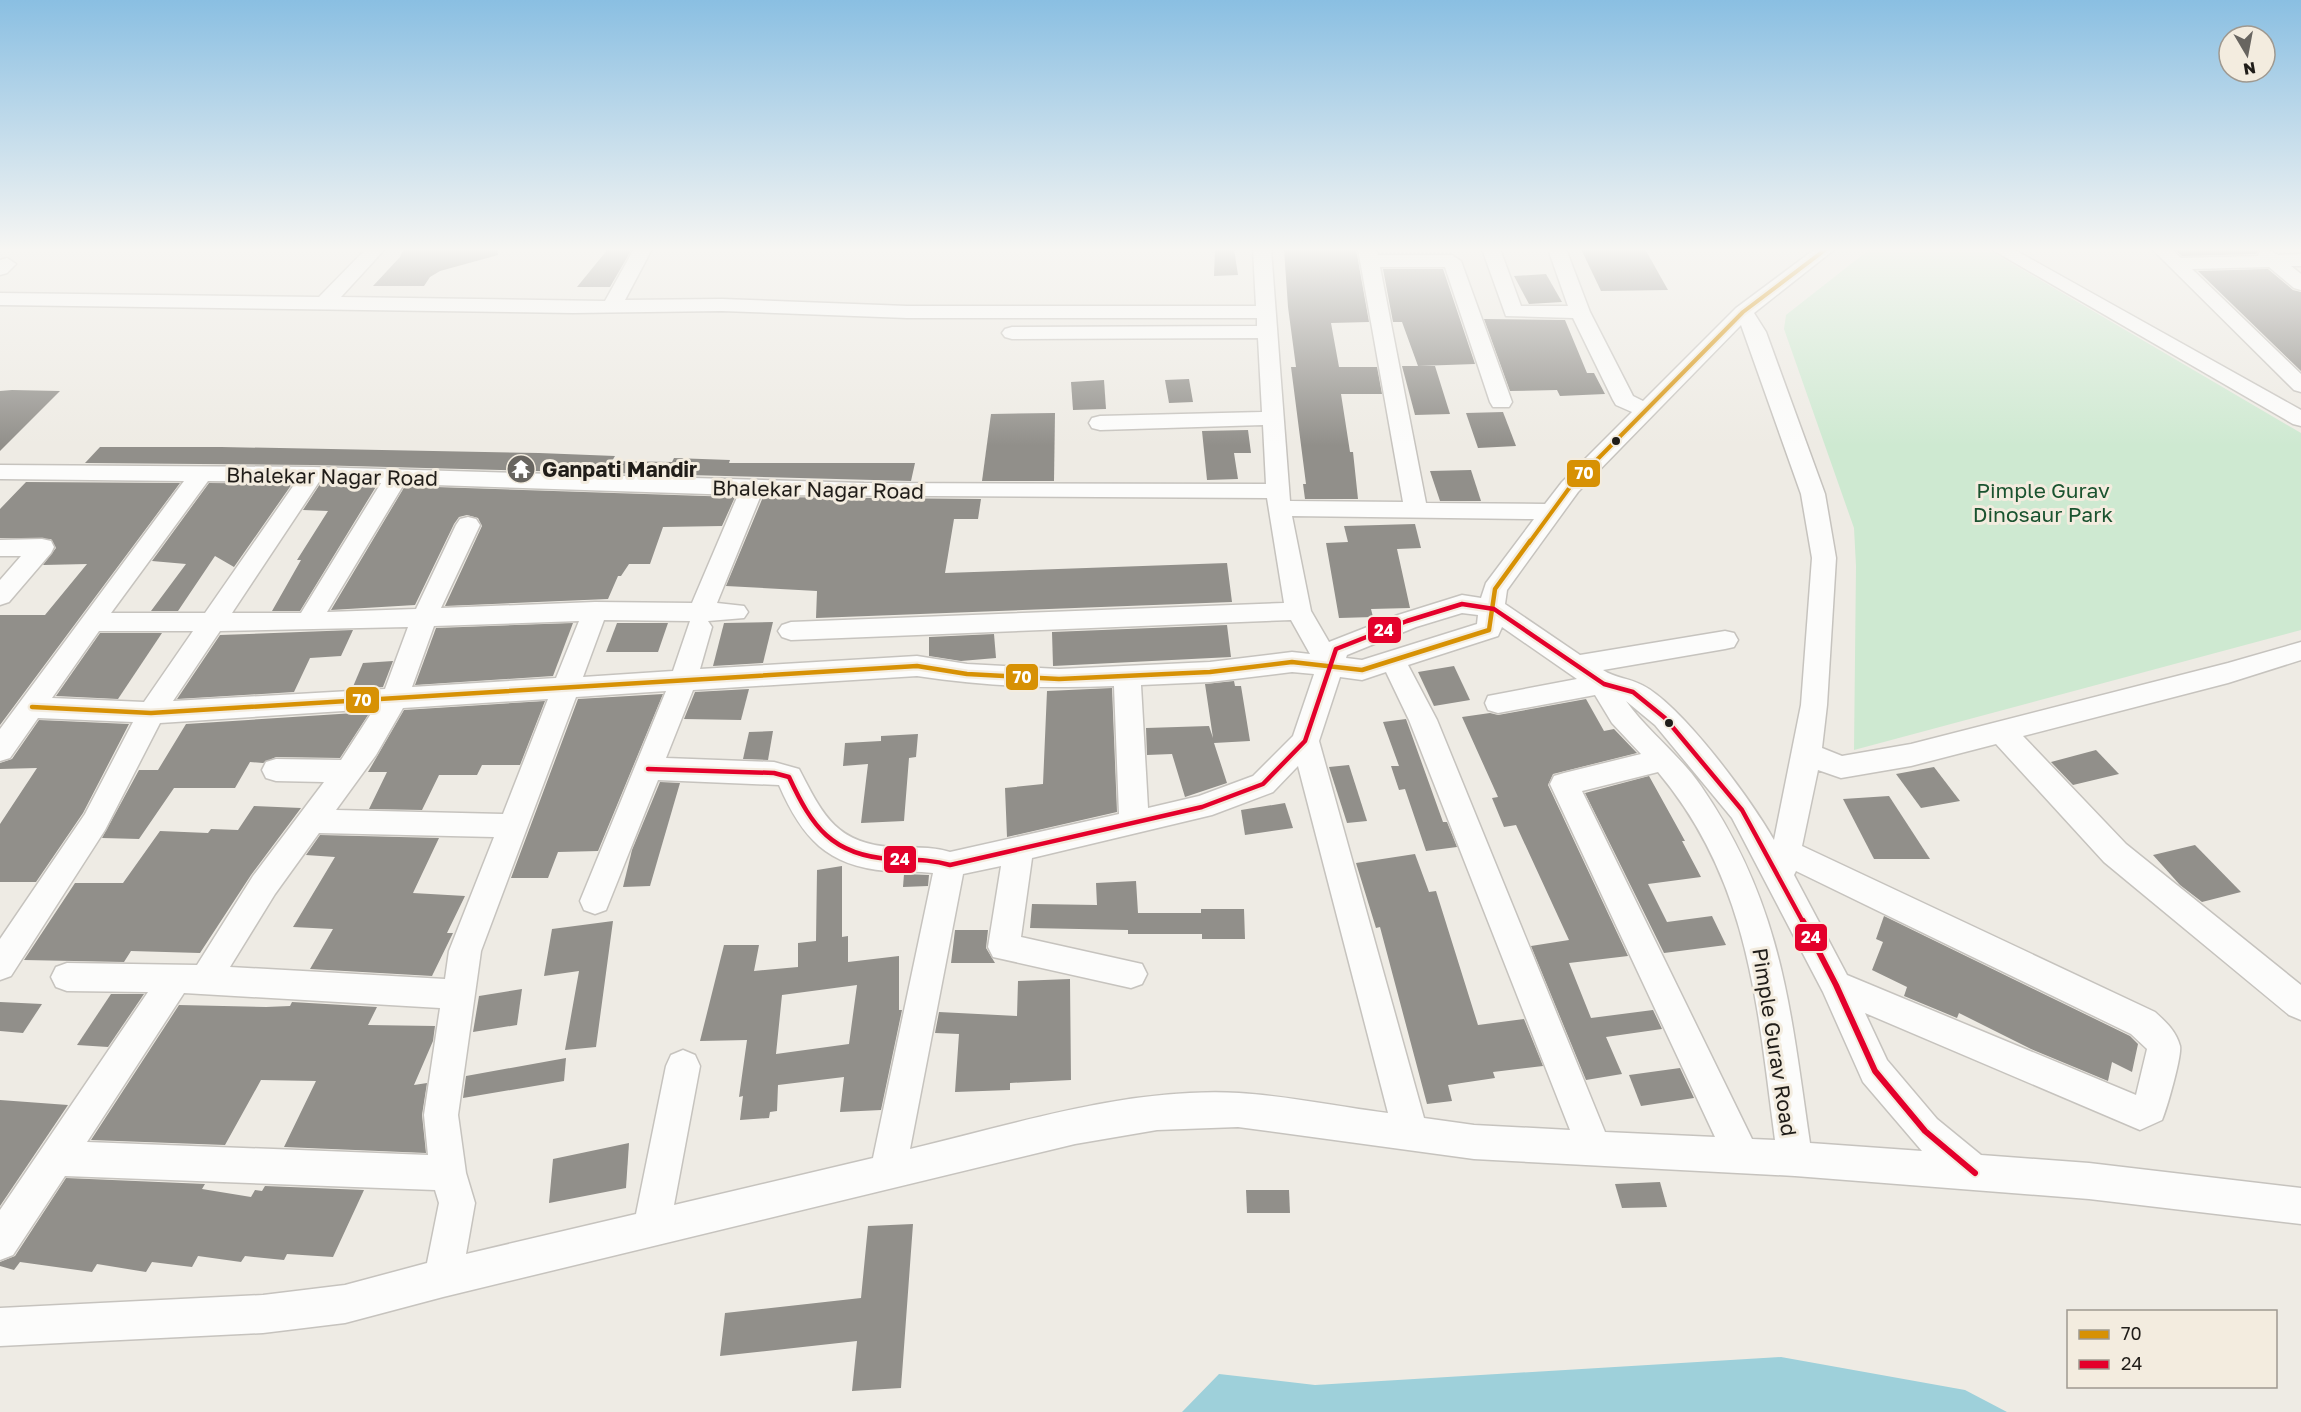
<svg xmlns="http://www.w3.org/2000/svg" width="2301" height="1412" viewBox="0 0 2301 1412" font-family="'Golos Text',sans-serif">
	<rect width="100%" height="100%" fill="#eeebe4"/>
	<path fill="#cee9d1" d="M1870 249H1987L2301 433V630L1854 750 1856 566 1854 528 1784 329 1786 315Z"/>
	<path fill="#9ed0da" d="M1781 1357 1965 1390 2007 1412H1182L1219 1374 1315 1385Z"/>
	<g fill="#918f8a" fill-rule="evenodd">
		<path d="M404 249H497L498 255 440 271 430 277 424 286H373L400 257Z"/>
		<path d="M608 249H632L610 287H577Z"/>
		<path d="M1215 249H1234L1238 275 1214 276Z"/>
		<path d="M1284 249H1356L1369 322 1331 323 1339 367H1377L1382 394H1341L1350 452H1353L1358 499H1305L1303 484H1306L1291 367H1296L1288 307Z"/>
		<path d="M1581 249H1645L1668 290 1601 291Z"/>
		<path d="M2174 249H2261L2256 254 2182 256Z"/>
		<path d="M1383 269H1443L1475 364 1418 366 1402 322H1393Z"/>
		<path d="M2268 269 2293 290 2301 292V371L2198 271Z"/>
		<path d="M1546 274 1562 302 1529 304 1514 276Z"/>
		<path d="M1484 319 1565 320 1587 373H1594L1605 394 1560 396 1557 390 1510 391Z"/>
		<path d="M1402 366H1435L1450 414 1415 415Z"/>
		<path d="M1189 379 1193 402 1169 403 1165 380Z"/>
		<path d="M1104 380 1106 409 1073 410 1071 382Z"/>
		<path d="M0 391 12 390 60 391 0 451Z"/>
		<path d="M1503 412 1516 446 1478 448 1466 413Z"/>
		<path d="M1055 413 1054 481H982L991 414Z"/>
		<path d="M1248 430 1251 453H1234L1238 479 1207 480 1202 431Z"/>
		<path d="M100 447H221L539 453 615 456 612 461 672 462 674 458 730 460 729 463H915L911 481 313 465 85 463Z"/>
		<path d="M1471 470 1481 501H1440L1430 471Z"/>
		<path d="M26 482 180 483 0 725V615H45L87 564 43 565 56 548 51 539 0 538V509Z"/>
		<path d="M209 483 292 484 234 567 215 556 178 611H151L186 564 152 561Z"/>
		<path d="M320 484 377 485 300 611H272L301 560H297L328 511 303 510Z"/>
		<path d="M405 486 735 497 722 526 663 527 650 564H629L621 576H618L608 599 445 606 482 526 478 518 467 515 459 517 454 524 415 605 331 610Z"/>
		<path d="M763 497 981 499 978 519H954L945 573 1227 563 1232 602 816 618 817 591 726 586Z"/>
		<path d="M1415 524 1421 548 1397 549 1410 608 1371 609 1373 617 1339 618 1326 543 1348 542 1344 526Z"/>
		<path d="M773 622 763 663 713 666 724 623Z"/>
		<path d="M573 623 553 676 415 685 436 628Z"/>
		<path d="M617 623H668L658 652H606Z"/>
		<path d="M1227 625 1231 657 1053 666 1052 632Z"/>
		<path d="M353 630 341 656 310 658 294 692 177 699 220 635Z"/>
		<path d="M100 633H162L118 699 56 696Z"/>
		<path d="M994 634 996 658 961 661 929 656V637Z"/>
		<path d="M393 661 383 687 352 689 363 663Z"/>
		<path d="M1454 666 1470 700 1434 706 1418 672Z"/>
		<path d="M1234 681 1235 686H1241L1250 741 1214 743 1227 783 1185 797 1172 754 1147 755 1146 728 1209 726 1213 738 1205 684Z"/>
		<path d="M1112 688 1117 812 1007 837 1005 788 1043 784 1047 691Z"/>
		<path d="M749 689 741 720 684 719 695 692Z"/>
		<path d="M663 694 598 851 558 852 548 878H511L578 699Z"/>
		<path d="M1586 699 1604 731 1614 729 1637 753 1553 774 1548 785 1628 956 1569 963 1591 1018 1653 1010 1662 1029 1606 1037 1622 1074 1586 1080 1531 946 1569 940 1516 825 1504 827 1492 798 1498 797 1462 717 1490 713 1498 715Z"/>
		<path d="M545 701 520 765H482L477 775H439L422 810 369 809 387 772H368L404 710Z"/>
		<path d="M370 712 340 758 276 757 263 763 250 762 235 788H174L139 839 102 838 139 770H158L186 724Z"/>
		<path d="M1406 719 1443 822H1447L1457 847 1426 851 1405 789 1399 790 1391 766H1399L1383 722Z"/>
		<path d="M39 720 129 724 83 813 36 882H0V824L37 768 0 769V763L12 759Z"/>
		<path d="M773 731 768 760 743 759 749 732Z"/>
		<path d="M918 734 916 757 909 758 904 821 861 823 868 764 843 766 845 743 881 741V736Z"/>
		<path d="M2096 750 2119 774 2073 785 2051 762Z"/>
		<path d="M1349 765 1367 821 1347 823 1329 767Z"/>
		<path d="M1934 767 1960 801 1921 808 1896 774Z"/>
		<path d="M1649 776 1685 841H1682L1701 877 1648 884 1667 922 1712 916 1726 945 1664 953 1585 793Z"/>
		<path d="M660 782 680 783 650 886 623 887 632 850Z"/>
		<path d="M1889 796 1930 859H1874L1843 799Z"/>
		<path d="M1285 803 1293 828 1245 835 1241 810Z"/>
		<path d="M254 806 301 808 251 875 200 953 131 951 124 962 24 960 75 883H123L160 831 208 833 211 829 238 830Z"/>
		<path d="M320 835 439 838 413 893 465 896 447 933H453L432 976 310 969 333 929 293 927 335 857 306 855Z"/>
		<path d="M2195 845 2241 892 2202 902 2180 885 2153 855Z"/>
		<path d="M1415 854 1429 892 1436 891 1478 1025 1524 1019 1543 1066 1493 1072 1495 1078 1448 1085 1452 1101 1427 1104 1380 927 1376 928 1356 863Z"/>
		<path d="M842 866V937L848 936V962L899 956V1010H902L881 1110 840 1112 844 1077 778 1085 777 1111 770 1112 769 1118 740 1120 743 1096 739 1097 747 1040 700 1041 724 945H759L754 971 798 967V943L816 941 817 870ZM857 985 849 1044 776 1054 782 995Z"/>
		<path d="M904 874 929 875 928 886 903 887Z"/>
		<path d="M1136 881 1138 913H1201V909H1244L1245 939H1202V934H1128V930L1030 928 1032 904 1097 905 1096 883Z"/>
		<path d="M1884 916 2130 1036 2138 1044 2132 1072 2112 1062 2108 1081 2031 1049 1959 1013 1957 1018 1904 996 1907 987 1872 970 1883 942 1876 939Z"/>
		<path d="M613 921 596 1047 565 1050 579 971 544 976 552 929Z"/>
		<path d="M955 930H988L986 948 995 963H951Z"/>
		<path d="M1070 979 1071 1080 1010 1083V1090L955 1092 959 1034 935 1033 939 1012 1017 1016 1018 981Z"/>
		<path d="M522 989 517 1025 473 1032 479 996Z"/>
		<path d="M111 994H144L108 1047 77 1045Z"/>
		<path d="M0 1002 42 1004 23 1033 0 1031Z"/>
		<path d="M292 1002 377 1007 368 1025 435 1026 433 1041 414 1085 427 1083 422 1115 426 1153 284 1147 316 1081 261 1080 225 1145 91 1140 179 1005 266 1007 290 1006Z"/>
		<path d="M566 1058 564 1081 463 1098 466 1076Z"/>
		<path d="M1680 1068 1694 1098 1641 1106 1629 1075Z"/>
		<path d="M0 1100 68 1105 0 1206Z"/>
		<path d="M629 1143 626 1188 549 1203 553 1159Z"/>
		<path d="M66 1178 205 1184 202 1189 251 1197 255 1190 262 1191 265 1186 364 1190 333 1257 287 1254 284 1260 245 1256 241 1262 198 1256 192 1267 152 1262 146 1272 97 1264 92 1272 20 1262 14 1270 0 1266V1262L15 1256Z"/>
		<path d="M1660 1182 1667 1207 1622 1208 1615 1184Z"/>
		<path d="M1246 1190H1289L1290 1213H1247Z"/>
		<path d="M913 1224 901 1388 852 1391 857 1341 720 1356 725 1313 861 1298 868 1226Z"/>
	</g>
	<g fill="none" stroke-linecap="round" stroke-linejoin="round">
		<g stroke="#c6c3be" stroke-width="3">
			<g id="minor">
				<path d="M366 249H385L341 297 605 301 634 249H652L625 300 722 299 907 306H1256L1253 249H1271L1290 501 1403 502 1358 249H1376L1378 255H1452L1461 261 1512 402 1509 407H1493L1490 402 1445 267H1380L1426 503 1545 504 1562 482 1632 412 1616 405 1613 400 1573 318 1506 316 1482 249H1500L1521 306H1568L1548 249H1566L1590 312 1633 396 1643 401 1736 308 1815 249H1835L1754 313 1766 332 1825 494 1836 558 1827 705 1822 748 1842 756 1911 744 2228 663 2301 642V660L2228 683 2023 736 2126 844 2301 985V1020L2289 1015 2104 862 1996 744 1911 766 1841 778 1818 770 1802 846 2155 1012C2166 1022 2176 1031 2180 1046 2182 1056 2167 1108 2162 1120L2140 1130 1865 1013 1887 1060 1937 1119 1981 1155 2089 1163 2301 1188V1224L2089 1199 1795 1176 1474 1159 1238 1127 1157 1130 1075 1144 443 1297 345 1323 263 1333 0 1346V1308L263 1295 345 1285 427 1263 439 1203 435 1190 65 1176 13 1255 0 1260V1210L148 992 67 991 56 987 51 977 56 967 67 963 197 965 253 876 324 782 276 781 266 778 262 770 266 762 276 759 341 760 374 709 160 723 105 830 11 976 0 980V939L85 814 133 722 38 718 10 758 0 761V729L184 481 0 479V465L313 467 864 483 1266 484 1263 425 1100 430 1092 428 1089 423 1092 418 1100 416 1262 412 1258 338 1012 339 1005 337 1002 333 1005 329 1012 327 1257 326V318H907L722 311 573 313 0 305V293L319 297ZM1741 325 1801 494 1812 558 1801 705 1774 840C1751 800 1682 705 1642 685 1629 678 1615 678 1603 670L1725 649 1734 647 1738 640 1734 633 1725 631 1580 655 1505 604 1507 590 1578 492ZM208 481 296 482 205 613H111ZM319 482 381 483 301 613H232ZM404 484 738 495 692 603 595 602 441 608 480 525 476 519 468 517 460 519 456 525 416 609 327 612ZM761 495 1267 498 1284 603 791 622 782 625 778 631 782 637 791 640 1291 620 1310 654 1292 652 1210 662 1059 669 967 664 917 656 700 669 712 627 708 621 744 618 748 612 744 606 717 603ZM1292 516 1534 519 1486 583 1481 598 1462 595 1398 615 1329 642 1311 611ZM1462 613 1478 615 1477 624 1362 660 1346 658 1347 655 1416 627ZM604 620 690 621 673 671 583 677ZM579 621 556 678 412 687 434 626ZM408 627 385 689 173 701 220 631ZM1502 627 1577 679 1488 696 1485 703 1488 710 1498 713 1595 695 1612 723 1641 754 1564 773 1554 776 1550 784 1715 1137 1605 1132 1437 720 1408 665 1498 636ZM99 631H193L144 702 52 698ZM1292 672 1314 674 1293 736 1253 776 1199 796 1148 808 1141 685 1210 682ZM1386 672 1409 720 1570 1130 1474 1125 1424 1118 1319 741 1340 677 1362 680ZM917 676C983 686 1048 689 1114 686L1119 814 950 852C930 846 911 848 891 847 835 843 822 813 799 769L774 762 666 758 693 690ZM666 691 580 901 584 910 595 914 606 910 658 780 779 785C802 838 827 866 887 871 902 872 918 871 933 873L873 1158 674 1205 700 1066 695 1055 683 1050 671 1055 666 1066 636 1214 466 1254 475 1203 466 1173 458 1115 481 951 576 697ZM548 699 503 814 336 810 376 755 403 708ZM1626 701 1655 725 1732 818 1823 992 1863 1082 1922 1151 1810 1143C1790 1007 1782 904 1701 786 1679 754 1648 732 1626 701ZM1298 766 1388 1113C1339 1107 1288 1096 1239 1093 1128 1087 1016 1124 910 1149L963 874 1001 866 988 947 993 957 1131 988 1142 984 1147 974 1142 964 1021 937 1032 858 1212 815 1273 792ZM1658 772C1750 882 1757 1005 1775 1140L1752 1139 1582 791ZM319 833 494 837 449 951 445 979 230 967 275 894ZM1796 871 2131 1034 2147 1049 2136 1095 1847 975 1794 875ZM184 993 440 1008 424 1115 428 1155 87 1142Z"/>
				<path d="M1991 249H2013L2301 410V426L2293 424Z"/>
				<path d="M2152 249H2171L2181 258 2258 256 2260 251 2267 249 2278 255 2301 254V266H2291L2301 274V290L2294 288 2269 267 2192 269 2301 374V392L2294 390Z"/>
				<path d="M7 258 16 264 7 273 0 275V260Z"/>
				<path d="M42 539 51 541 54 547 51 553 9 602 0 605V580L21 556H0V540Z"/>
			</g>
		</g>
		<use href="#minor" fill="#fcfcfb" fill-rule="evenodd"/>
		<g stroke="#f3ecdf" stroke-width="8">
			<path id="bus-1-far1" d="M1529 543 1570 487 1743 312 1826 249"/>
		</g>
		<g stroke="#f3ecdf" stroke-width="9">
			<path id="bus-1" d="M32 707 151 713 917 666 967 674 1059 679 1210 672 1292 662 1362 670 1489 630 1495 589 1530 541"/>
		</g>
		<g stroke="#f3ecdf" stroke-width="9">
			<path id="bus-2-far1" d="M648 769 774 773 789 777C812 827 832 855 890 859 911 860 930 859 950 865L1202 807 1263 784 1305 741 1336 649 1407 621 1462 604 1494 609 1604 684 1633 692 1665 718 1742 810 1803 922"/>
		</g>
		<g stroke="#f3ecdf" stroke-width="10">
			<path id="bus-2" d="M1803 921 1836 985 1875 1071 1925 1131 1975 1173"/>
		</g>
		<use href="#bus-1-far1" stroke="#d79104" stroke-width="4"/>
		<use href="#bus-1" stroke="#d79104" stroke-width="4.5"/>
		<use href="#bus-2-far1" stroke="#e4002b" stroke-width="4.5"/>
		<use href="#bus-2" stroke="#e4002b" stroke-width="6"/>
	</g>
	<linearGradient id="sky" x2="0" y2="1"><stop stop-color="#8abfe2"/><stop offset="0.56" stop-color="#f7f6f3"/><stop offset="1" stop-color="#f7f6f3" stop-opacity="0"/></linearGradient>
	<rect width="2301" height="446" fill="url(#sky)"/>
	<defs>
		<g id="temple-disc" transform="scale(1.5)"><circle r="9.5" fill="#686560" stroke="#f3ecdf"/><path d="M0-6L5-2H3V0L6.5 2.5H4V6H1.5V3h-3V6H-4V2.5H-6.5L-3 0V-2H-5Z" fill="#fff"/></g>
	</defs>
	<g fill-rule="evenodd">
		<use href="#temple-disc" x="521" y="469"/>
	</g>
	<g fill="#201d19" stroke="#f3ecdf" stroke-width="2">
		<circle cx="1616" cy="441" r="5"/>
		<circle cx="1669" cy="723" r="5"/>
	</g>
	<g text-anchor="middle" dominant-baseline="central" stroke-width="6" stroke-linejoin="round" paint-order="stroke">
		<g font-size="21" font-weight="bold" fill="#201d19" stroke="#f3ecdf" text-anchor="start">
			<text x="542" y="469">Ganpati Mandir</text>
		</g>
		<g font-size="21" fill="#201d19" stroke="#f3ecdf">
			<text transform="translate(332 476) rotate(1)">Bhalekar Nagar Road</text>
			<text transform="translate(818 489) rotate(1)">Bhalekar Nagar Road</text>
			<text transform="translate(1775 1042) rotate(81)">Pimple Gurav Road</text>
		</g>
		<g font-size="21" fill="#1a532f" stroke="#f3ecdf">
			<text x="2043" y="490">Pimple Gurav<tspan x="2043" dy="24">Dinosaur Park</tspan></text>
		</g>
	</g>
	<g stroke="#f3ecdf" stroke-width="2">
		<rect x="1566" y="459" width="35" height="29" rx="6" fill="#d79104"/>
		<rect x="1367" y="616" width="35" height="28" rx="6" fill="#e4002b"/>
		<rect x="1005" y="663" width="34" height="28" rx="6" fill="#d79104"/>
		<rect x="345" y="686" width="35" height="28" rx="6" fill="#d79104"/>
		<rect x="883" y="845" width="34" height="29" rx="6" fill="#e4002b"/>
		<rect x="1794" y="923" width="34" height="29" rx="6" fill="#e4002b"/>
	</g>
	<g font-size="16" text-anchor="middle" font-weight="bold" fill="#fff">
		<text x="1584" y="479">70</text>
		<text x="1384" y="636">24</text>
		<text x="1022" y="683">70</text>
		<text x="362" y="706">70</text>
		<text x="900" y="865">24</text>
		<text x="1811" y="943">24</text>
	</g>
	<rect x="2067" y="1310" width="210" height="78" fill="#f3ecdf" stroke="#9f9990" stroke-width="1.5"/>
	<rect x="2079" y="1330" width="30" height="9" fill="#d79104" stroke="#9f9990" stroke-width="1.5"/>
	<text x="2121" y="1340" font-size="18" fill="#201d19">70</text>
	<rect x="2079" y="1360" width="30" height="9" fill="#e4002b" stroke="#9f9990" stroke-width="1.5"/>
	<text x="2121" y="1370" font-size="18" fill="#201d19">24</text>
	<g transform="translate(2247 54) rotate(170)"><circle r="28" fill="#f3ecdf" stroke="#9f9990" stroke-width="1.5"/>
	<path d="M0-4.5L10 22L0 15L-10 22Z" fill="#686560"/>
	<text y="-9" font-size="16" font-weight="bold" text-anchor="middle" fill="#201d19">N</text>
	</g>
</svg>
